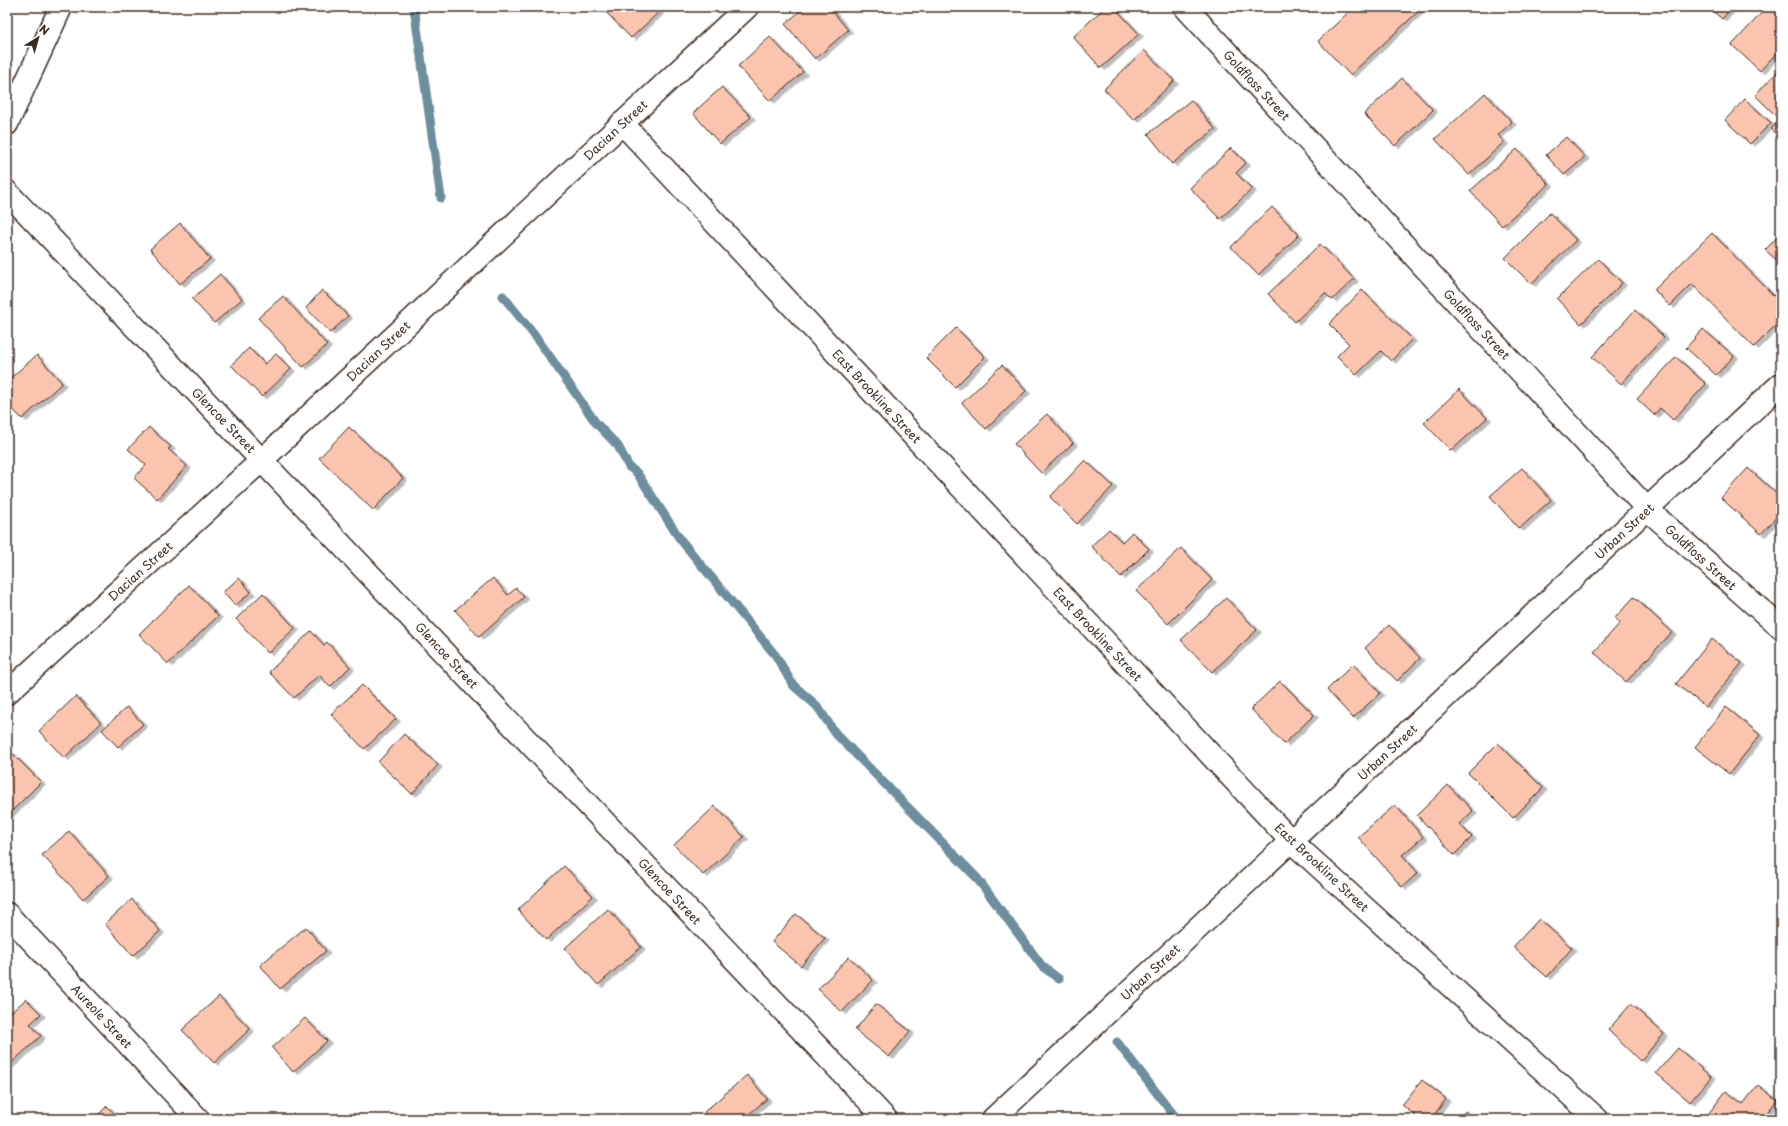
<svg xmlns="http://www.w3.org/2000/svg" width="1788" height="1126" viewBox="0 0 1788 1126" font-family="'Playpen Sans',sans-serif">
	<defs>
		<filter id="shadow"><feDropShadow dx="4.5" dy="2.5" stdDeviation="0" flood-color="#0004"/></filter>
	</defs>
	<rect width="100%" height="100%" fill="#fff"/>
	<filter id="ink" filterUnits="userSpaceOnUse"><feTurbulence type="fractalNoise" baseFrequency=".025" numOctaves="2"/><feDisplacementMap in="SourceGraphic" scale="8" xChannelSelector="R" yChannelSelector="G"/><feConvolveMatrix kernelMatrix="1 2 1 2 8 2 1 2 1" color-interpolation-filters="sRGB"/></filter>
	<g filter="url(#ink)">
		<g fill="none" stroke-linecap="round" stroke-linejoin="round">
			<g stroke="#6d8e9c" stroke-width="9">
				<path d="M414 7 441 198"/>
				<path d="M503 296 539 341 596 423 618 446 629 467 637 473 680 539 776 656 793 685 817 706 836 734 977 878 1042 966 1059 979"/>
				<path d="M1117 1042 1177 1119"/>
			</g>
		</g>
		<g fill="#fbc4af" stroke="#3b2a1e" filter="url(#shadow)">
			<path d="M601 7H654L659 12 631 38Z"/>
			<path d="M805 7H829L848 30 815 59 785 24Z"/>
			<path d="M1105 7H1114L1139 34 1101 68 1073 37Z"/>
			<path d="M1354 7H1423L1350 75 1318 41Z"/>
			<path d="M1708 7H1732L1722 19Z"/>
			<path d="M1767 7H1775L1781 13V48L1760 71 1732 45Z"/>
			<path d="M770 37 803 72 770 101 738 66Z"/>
			<path d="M1144 50 1174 81 1134 120 1104 89Z"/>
			<path d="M1777 72 1781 76V138L1771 129 1780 120 1755 95Z"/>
			<path d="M1402 78 1433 110 1395 146 1364 114Z"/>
			<path d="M722 87 751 117 720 144 693 113Z"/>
			<path d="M1485 93 1512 122 1498 135 1504 142 1469 175 1435 139Z"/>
			<path d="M1745 99 1771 123 1750 144 1725 120Z"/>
			<path d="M1191 100 1215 129 1172 164 1148 134Z"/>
			<path d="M1566 137 1585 157 1564 175 1546 155Z"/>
			<path d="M1231 148 1246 163 1236 173 1252 189 1220 219 1190 188Z"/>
			<path d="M1517 149 1549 184 1502 226 1470 191Z"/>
			<path d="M1272 207 1299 235 1258 275 1231 247Z"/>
			<path d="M1550 213 1576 240 1531 284 1505 258Z"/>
			<path d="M180 223 210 259 180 284 150 249Z"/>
			<path d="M1712 233 1781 303V320L1754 347 1692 284 1670 306 1654 290Z"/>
			<path d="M1781 233V264L1765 250Z"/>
			<path d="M1320 244 1354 279 1332 300 1325 293 1295 322 1268 294Z"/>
			<path d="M1598 259 1622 283 1581 324 1557 299Z"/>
			<path d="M220 274 242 299 214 323 192 299Z"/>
			<path d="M322 290 348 316 330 333 306 308Z"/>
			<path d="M1362 290 1412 339 1391 361 1381 351 1356 375 1337 356 1349 344 1329 324Z"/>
			<path d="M283 296 327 345 303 367 258 318Z"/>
			<path d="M1635 310 1664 337 1621 384 1592 357Z"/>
			<path d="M956 328 985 357 955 387 926 358Z"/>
			<path d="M1703 329 1734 356 1716 375 1686 348Z"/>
			<path d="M249 348 265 364 276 354 291 369 262 397 231 365Z"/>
			<path d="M37 355 62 383 22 419 7 403V381Z"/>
			<path d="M1676 357 1706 384 1673 420 1660 408 1654 415 1637 399Z"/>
			<path d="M1002 365 1026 391 986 429 962 403Z"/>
			<path d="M1459 389 1487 418 1451 451 1424 423Z"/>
			<path d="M1047 414 1073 443 1041 473 1014 444Z"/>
			<path d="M149 427 171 447 168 449 187 466 157 499 134 478 146 465 128 449Z"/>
			<path d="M349 427 403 478 373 510 319 458Z"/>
			<path d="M1085 460 1113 486 1077 524 1050 497Z"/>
			<path d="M1522 468 1551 500 1519 529 1490 496Z"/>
			<path d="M1748 468 1781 498V512L1761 534 1721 498Z"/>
			<path d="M1109 529 1122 542 1132 532 1149 549 1121 577 1091 546Z"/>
			<path d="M1181 548 1212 580 1168 624 1136 591Z"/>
			<path d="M239 578 251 592 235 606 223 592Z"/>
			<path d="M493 578 508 595 516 588 524 597 479 637 455 610Z"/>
			<path d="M189 585 218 616 168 664 139 634Z"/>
			<path d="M263 593 295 628 268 653 236 619Z"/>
			<path d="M1634 597 1672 632 1626 682 1594 652 1620 623 1615 618Z"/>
			<path d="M1226 598 1257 630 1212 672 1181 640Z"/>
			<path d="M1389 625 1420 658 1397 681 1365 648Z"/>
			<path d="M311 631 324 645 327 642 350 667 330 687 319 675 294 698 269 672Z"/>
			<path d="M1712 639 1742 663 1706 707 1676 684Z"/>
			<path d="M1353 664 1380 693 1353 718 1327 690Z"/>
			<path d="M1280 681 1314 715 1284 744 1251 709Z"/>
			<path d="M362 685 396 719 364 749 331 714Z"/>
			<path d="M76 696 101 723 64 758 39 731Z"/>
			<path d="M127 707 143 724 118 747 102 730Z"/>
			<path d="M1726 707 1760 735 1729 774 1695 747Z"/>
			<path d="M404 734 438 765 412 794 378 762Z"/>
			<path d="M1498 743 1543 788 1513 818 1468 773Z"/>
			<path d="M10 751 41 782 7 816V754Z"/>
			<path d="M1448 785 1473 811 1459 824 1472 837 1454 855 1417 815Z"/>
			<path d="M1395 805 1423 837 1402 855 1418 873 1402 887 1358 837Z"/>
			<path d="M715 806 744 837 703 875 674 845Z"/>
			<path d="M69 831 109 876 83 899 42 855Z"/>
			<path d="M564 866 593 896 546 940 518 910Z"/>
			<path d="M132 899 160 931 133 956 105 924Z"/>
			<path d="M608 909 641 947 598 985 565 948Z"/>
			<path d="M796 914 825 938 801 966 772 942Z"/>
			<path d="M1539 919 1572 948 1547 977 1513 947Z"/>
			<path d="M306 927 326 951 280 989 260 965Z"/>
			<path d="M849 957 873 980 842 1012 818 989Z"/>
			<path d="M219 996 250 1029 214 1063 182 1030Z"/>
			<path d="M26 999 41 1014 30 1024 41 1036 7 1067V1016Z"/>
			<path d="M876 1004 910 1031 889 1057 855 1030Z"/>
			<path d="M1631 1004 1664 1034 1640 1061 1608 1030Z"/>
			<path d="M305 1018 327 1041 293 1072 272 1048Z"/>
			<path d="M1678 1048 1711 1077 1690 1102 1656 1073Z"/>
			<path d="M747 1075 767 1099 743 1119H710L704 1112Z"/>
			<path d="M1422 1080 1446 1099 1431 1119H1419L1402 1105Z"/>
			<path d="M1758 1085 1777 1100 1762 1119 1705 1118 1726 1091 1743 1104Z"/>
			<path d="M107 1106 119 1119H94Z"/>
			<path d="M1465 1111 1475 1119H1459Z"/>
		</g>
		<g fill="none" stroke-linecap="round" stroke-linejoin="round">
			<g stroke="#3b2a1e" stroke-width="25">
				<g id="minor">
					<path d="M1185 7 1648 510 1781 628"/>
					<path d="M622 123 1291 841 1597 1119"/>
					<path d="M7 192 886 1119"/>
					<path d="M7 693 262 460 747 7"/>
					<path d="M7 914 198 1119"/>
					<path d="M993 1119 1781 384"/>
				</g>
			</g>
			<g stroke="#3b2a1e" stroke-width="25">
				<path id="major" d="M7 124 61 7"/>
			</g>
			<use href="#minor" stroke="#fff" stroke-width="22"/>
			<use href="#major" stroke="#fff" stroke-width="22"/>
		</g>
	</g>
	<g text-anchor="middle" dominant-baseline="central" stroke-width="3" stroke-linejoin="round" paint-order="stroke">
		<g font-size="12" fill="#3b2a1e" stroke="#fff">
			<text transform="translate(1257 85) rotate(47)">Goldfloss Street</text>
			<text transform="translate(615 130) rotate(-43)">Dacian Street</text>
			<text transform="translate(1477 324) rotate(47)">Goldfloss Street</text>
			<text transform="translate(378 351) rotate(-43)">Dacian Street</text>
			<text transform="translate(877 396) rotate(47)">East Brookline Street</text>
			<text transform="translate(224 420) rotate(46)">Glencoe Street</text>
			<text transform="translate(1624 531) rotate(-43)">Urban Street</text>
			<text transform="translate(1701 557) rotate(42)">Goldfloss Street</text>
			<text transform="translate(140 571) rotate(-42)">Dacian Street</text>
			<text transform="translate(1098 634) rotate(47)">East Brookline Street</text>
			<text transform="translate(447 655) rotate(47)">Glencoe Street</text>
			<text transform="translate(1387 752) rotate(-43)">Urban Street</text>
			<text transform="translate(1322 867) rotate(43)">East Brookline Street</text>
			<text transform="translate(670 891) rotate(47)">Glencoe Street</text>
			<text transform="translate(1150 972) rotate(-43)">Urban Street</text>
			<text transform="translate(102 1016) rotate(47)">Aureole Street</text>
		</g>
	</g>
	<rect width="1788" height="1126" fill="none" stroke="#fff" stroke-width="24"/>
	<rect x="12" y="12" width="1764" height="1102" fill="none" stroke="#3b2a1e" stroke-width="1.5" filter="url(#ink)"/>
	<g transform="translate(38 38) rotate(37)" stroke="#ffffff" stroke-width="3" paint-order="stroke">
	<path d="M0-3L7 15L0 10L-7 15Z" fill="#3b2a1e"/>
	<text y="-6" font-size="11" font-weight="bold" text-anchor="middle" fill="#3b2a1e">N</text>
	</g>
</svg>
